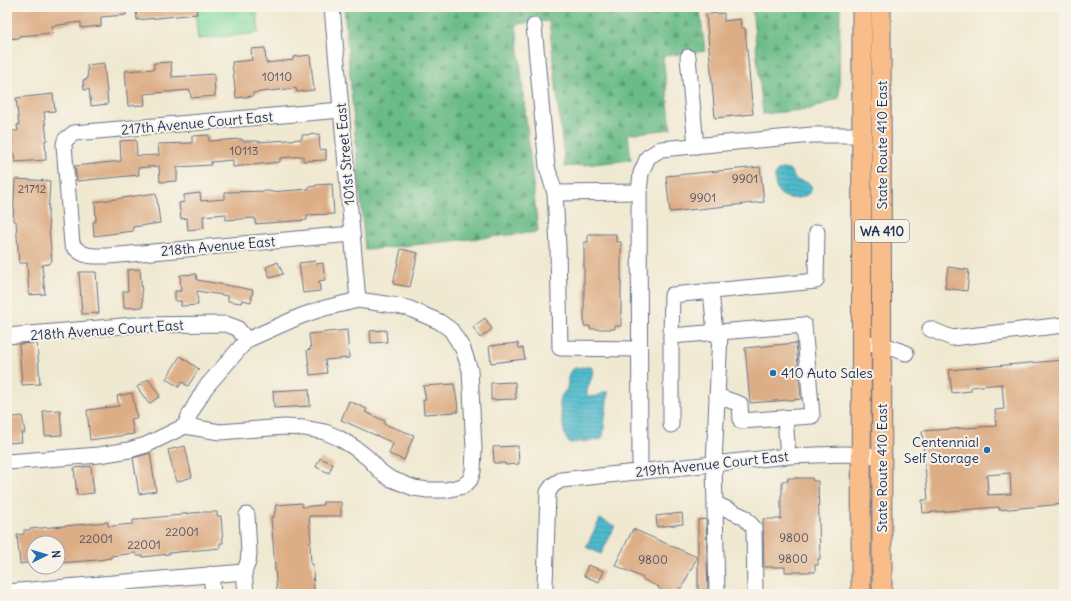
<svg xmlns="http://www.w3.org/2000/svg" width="1071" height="601" viewBox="0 0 1071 601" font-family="Delius,sans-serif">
	<defs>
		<pattern id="forest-firs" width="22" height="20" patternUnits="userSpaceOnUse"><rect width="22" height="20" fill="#6abc87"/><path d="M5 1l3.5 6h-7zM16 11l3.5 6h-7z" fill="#569972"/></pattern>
		<pattern id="park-crowns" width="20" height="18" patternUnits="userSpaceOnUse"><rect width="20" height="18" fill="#83dca1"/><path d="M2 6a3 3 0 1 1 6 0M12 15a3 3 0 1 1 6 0" fill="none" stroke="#71bd8d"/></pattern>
		<pattern id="water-rules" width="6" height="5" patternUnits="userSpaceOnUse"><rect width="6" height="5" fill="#50bbcc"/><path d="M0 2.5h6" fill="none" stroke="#4298a9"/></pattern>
	</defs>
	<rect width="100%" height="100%" fill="#f7f3e8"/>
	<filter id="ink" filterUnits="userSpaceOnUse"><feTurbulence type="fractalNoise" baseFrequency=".025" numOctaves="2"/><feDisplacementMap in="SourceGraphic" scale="8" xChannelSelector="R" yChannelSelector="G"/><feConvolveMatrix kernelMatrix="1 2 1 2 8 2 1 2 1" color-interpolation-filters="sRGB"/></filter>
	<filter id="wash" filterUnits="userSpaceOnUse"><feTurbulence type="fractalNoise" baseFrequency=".012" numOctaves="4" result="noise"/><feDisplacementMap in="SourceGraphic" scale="16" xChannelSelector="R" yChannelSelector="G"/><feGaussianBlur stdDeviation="0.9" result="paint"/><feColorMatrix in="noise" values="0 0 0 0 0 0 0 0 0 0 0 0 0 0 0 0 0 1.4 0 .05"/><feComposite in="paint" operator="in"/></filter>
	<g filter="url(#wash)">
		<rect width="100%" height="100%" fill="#f0e9d1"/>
		<g fill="url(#forest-firs)" stroke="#427672">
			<path d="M344 7H729L700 10 705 51 663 56 671 129 628 134 631 160 565 167 549 21 516 24 538 232 365 250Z"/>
			<path d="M752 7H840L839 98 810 109 763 114Z"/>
		</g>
		<path fill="url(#park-crowns)" stroke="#4f8680" d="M195 7H256L259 33 198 39Z"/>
		<g fill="url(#water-rules)" stroke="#367595">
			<path d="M781 169 790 170C793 174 793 178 797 180 801 182 809 181 811 186 817 198 774 209 775 179 775 175 776 171 781 169Z"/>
			<path d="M591 367 593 370C593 379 586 387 587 396 590 396 595 397 597 396 602 394 603 391 608 392L603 436 601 439 597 440 569 443 565 436 559 401C560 395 565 393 567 388 568 385 568 381 568 378 570 365 579 368 591 367Z"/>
			<path d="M600 519 615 526 601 554 586 547Z"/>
		</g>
		<g id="blocks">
			<g fill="#ddae86" fill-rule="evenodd">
				<path d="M25 7H125L126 15 101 17V26L81 28V22L52 26 53 33 19 36V38L7 39V8Z"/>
				<path d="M136 7H196L197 14 137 20Z"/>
				<path d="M724 13V21L740 19 741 28H745L753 114 715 118 706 14Z"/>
				<path d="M265 48 266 63 293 60V57L310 55 314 90 297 92 296 88 253 93V96L236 98 232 62 252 60 251 49Z"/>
				<path d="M171 62 172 77 214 74 215 96 191 98 190 90 144 94 145 105 128 106 125 71 154 69V63Z"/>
				<path d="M104 63 108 104 91 106 89 89 84 90 83 80 88 79 87 65Z"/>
				<path d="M53 94 55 111 44 112 47 140H45L46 160 15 162 11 131H18L17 125H19L16 98Z"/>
				<path d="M319 134 320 150 326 149V160L303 161V156L280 158V162L233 167V160L211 162V165L177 167V181L160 182 159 166 138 168 139 175 77 181 75 166 121 161 120 141 136 140 137 156 159 155 158 144 192 143V136L209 135V141L242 139V141H258V142L302 139V135Z"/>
				<path d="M760 167 764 202 670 212 666 176Z"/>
				<path d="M15 179 50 181 48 216 52 261 48 264 42 265 45 294 29 295 27 263H19L16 221H13Z"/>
				<path d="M332 184 334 214 307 215V220L255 224V218L226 220V214L203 216 204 228 188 230 187 218 181 219 179 203 184 202V195L200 193 201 201 225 199V192L270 191V192L309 189V187L316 186V185Z"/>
				<path d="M156 193 160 223 133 227V231L94 236 93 222 96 221 95 202Z"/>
				<path d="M588 234H616V242H621V326H615V329H590V326H584V242H588Z"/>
				<path d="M401 249 418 253 410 287 393 284Z"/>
				<path d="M315 261 316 264 323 263 325 280 319 281 320 291 303 293 299 263Z"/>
				<path d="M278 262 283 274 270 278 266 267Z"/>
				<path d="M948 267 969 270 967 291 945 288Z"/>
				<path d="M140 269 143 307 124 308 123 291H128L127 270Z"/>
				<path d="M79 272H96L99 313 82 314Z"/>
				<path d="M196 274 197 280 253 290 251 302 242 300 241 303 228 301V296L197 291 198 305 181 306V301H175V291H181L180 275Z"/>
				<path d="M485 318 492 329 480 338 473 327Z"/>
				<path d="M347 330 349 358 325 360 327 373 310 375 307 350 311 349 309 334Z"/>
				<path d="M386 330 387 342 371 343 370 331Z"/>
				<path d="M37 343 40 384 22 385 19 344Z"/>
				<path d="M518 343 519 348H523L525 359 491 363 489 346Z"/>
				<path d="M796 343 801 399 750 403 745 348Z"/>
				<path d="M180 356 199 369 188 386 182 382 179 387 166 379Z"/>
				<path d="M1064 360V504L999 510V507L923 513 922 500H928L922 431 996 426 995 410 1004 409 1002 384 971 387V391L952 393 949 370ZM1010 473 1011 494 988 495 987 475Z"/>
				<path d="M148 379 160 396 149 404 137 387Z"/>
				<path d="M515 382 516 399 491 400V383Z"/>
				<path d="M454 384 457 400 458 412 424 414 423 400H426L423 386Z"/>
				<path d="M309 389 310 406 274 408 273 391Z"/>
				<path d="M132 393 137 418 131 419 134 434 90 440 87 410 119 406 117 396Z"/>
				<path d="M349 401 367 409 365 412 385 421 384 424 414 435 404 460 389 454 393 443 341 420Z"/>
				<path d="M60 410 62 435 45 436 43 411Z"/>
				<path d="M22 416 25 433H21L22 442 7 443V418Z"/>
				<path d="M185 446 192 477 176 482 168 450Z"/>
				<path d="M518 446 519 464 505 465V463H494L493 447Z"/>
				<path d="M150 453 156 491 139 494 133 458Z"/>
				<path d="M320 458 333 464 329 473 316 467Z"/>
				<path d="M91 466 94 493 77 495 74 468Z"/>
				<path d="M788 478H812L813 481H818L820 559H818V565H815V572H785V567H764L763 519H781V495H782V481H788Z"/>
				<path d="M323 502H341V516H309L311 542H310L311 565 313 564 314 591H311V594H277L271 517H274L276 505 302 503V507L323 505Z"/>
				<path d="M203 512H217V516H221L223 543H220V548L169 553V554L143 557V556H137L136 553 111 556V558L98 560 58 563V543H34V562L20 564 17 535 24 534V530H30V529L108 522V526H112L133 524V520H139V519L182 515V514Z"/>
				<path d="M682 513 683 524 657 527 656 516Z"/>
				<path d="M706 519 708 594H698V520Z"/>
				<path d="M633 529 697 557 682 588 680 587 677 594 671 591 670 594 658 588 659 587 642 579 643 578 615 565Z"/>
				<path d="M588 565 604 571 599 582 584 576Z"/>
			</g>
		</g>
	</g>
	<g filter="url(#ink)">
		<use href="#blocks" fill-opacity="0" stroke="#667086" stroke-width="1"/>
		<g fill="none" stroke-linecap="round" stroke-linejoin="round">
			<g stroke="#667086" stroke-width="17">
				<g id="minor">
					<path d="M332 7 358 300"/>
					<path d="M534 26 547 167 555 193 558 247 560 348 639 349"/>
					<path d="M688 57 696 146"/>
					<path d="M341 110 74 133 65 140 64 145 72 244C82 258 93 256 108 256L352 234"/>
					<path d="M555 193 639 192"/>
					<path d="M711 291 715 333"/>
					<path d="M930 329 952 338 1064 325"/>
					<path d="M7 336 134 325 226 324 237 328 247 340"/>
					<path d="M671 336 672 295 816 281 817 232"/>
					<path d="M862 343 881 344 906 353"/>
					<path d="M785 418 788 456"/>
					<path d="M671 425V336L804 325 812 416 741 421 740 404 717 396"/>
					<path d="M7 462 99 455 129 450 146 445 185 426 220 432 284 427 304 428 325 432 339 438 355 448 368 458 381 472 389 478 414 488 428 490H446L463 486 470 480 473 471 474 449 470 370 463 349 451 330 440 322 408 308 386 304 358 300 321 309 301 316 247 340 205 388 190 414 185 426"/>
					<path d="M640 472 639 192 641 173 648 157 661 149 812 135H862"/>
					<path d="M716 504 744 517 754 528 755 594"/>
					<path d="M211 574 213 594"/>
					<path d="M7 592 244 572"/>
					<path d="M246 594 244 572 248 562 249 553 247 515"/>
					<path d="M545 594V585L548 492 553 485 561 480 788 456 845 454 882 456"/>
					<path d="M717 594 714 464 720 333"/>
				</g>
			</g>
			<g stroke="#667086" stroke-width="21">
				<g id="major">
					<path d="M881 7 882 594"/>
					<path d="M861 594 862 7"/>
				</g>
			</g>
			<use href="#minor" stroke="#fff" stroke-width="15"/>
			<use href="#major" stroke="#f8bd88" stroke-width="19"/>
		</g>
	</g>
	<g fill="#1f6fb2" stroke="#f7f3e8" stroke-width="1.5">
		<circle cx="773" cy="373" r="4"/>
		<circle cx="987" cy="450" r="4"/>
	</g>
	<g text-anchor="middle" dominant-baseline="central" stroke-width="4" stroke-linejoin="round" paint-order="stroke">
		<g font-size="12" fill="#4c4f68">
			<text x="277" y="76">10110</text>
			<text x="244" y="150">10113</text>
			<text x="745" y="178">9901</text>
			<text x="32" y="188">21712</text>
			<text x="703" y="197">9901</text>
			<text x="182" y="531">22001</text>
			<text x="794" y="537">9800</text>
			<text x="96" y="538">22001</text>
			<text x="144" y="544">22001</text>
			<text x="793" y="558">9800</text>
			<text x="653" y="559">9800</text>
		</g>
		<rect fill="#f7f3e8" stroke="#5d6a87" stroke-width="1" x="855" y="220" width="54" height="22" rx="3"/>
		<g font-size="13" font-weight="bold" fill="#1b2f5e">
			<text x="882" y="231">WA 410</text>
		</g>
		<g font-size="14" fill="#1b2f5e" stroke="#f7f3e8">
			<text transform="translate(197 123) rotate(-5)">217th Avenue Court East</text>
			<text transform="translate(882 145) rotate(-90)">State Route 410 East</text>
			<text transform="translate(345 154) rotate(-95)">101st Street East</text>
			<text transform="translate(218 246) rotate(-5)">218th Avenue East</text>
			<text transform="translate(107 330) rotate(-4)">218th Avenue Court East</text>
			<text transform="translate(712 464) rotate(-6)">219th Avenue Court East</text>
			<text transform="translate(882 468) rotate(-90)">State Route 410 East</text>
		</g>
		<g font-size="14" fill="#1b2f5e" stroke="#f7f3e8" text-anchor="start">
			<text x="781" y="373">410 Auto Sales</text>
			<text x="979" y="442" text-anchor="end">Centennial<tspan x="979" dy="16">Self Storage</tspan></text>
		</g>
	</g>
	<rect width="1071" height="601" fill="none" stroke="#f7f3e8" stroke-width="24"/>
	<g transform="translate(46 555) rotate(85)"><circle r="19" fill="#f7f3e8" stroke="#9fa5b1"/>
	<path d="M0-3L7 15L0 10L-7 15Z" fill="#1f6fb2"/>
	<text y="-6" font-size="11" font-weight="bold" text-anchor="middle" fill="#1b2f5e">N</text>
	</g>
</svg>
